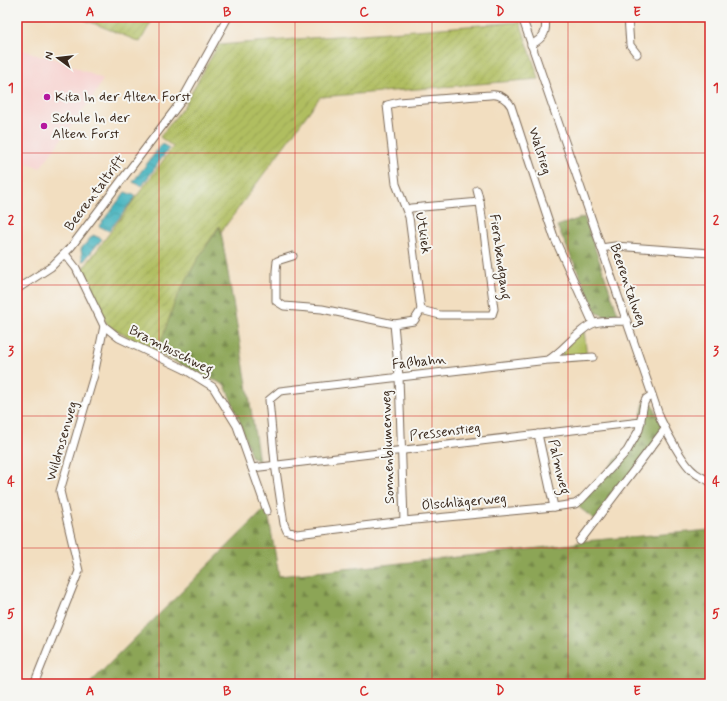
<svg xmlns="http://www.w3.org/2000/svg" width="727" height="701" viewBox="0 0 727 701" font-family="Mynerve,sans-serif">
	<defs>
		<pattern id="forest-firs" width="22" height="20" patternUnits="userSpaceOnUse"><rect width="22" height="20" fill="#8ca557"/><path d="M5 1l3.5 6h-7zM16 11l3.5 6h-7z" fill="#748747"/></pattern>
		<pattern id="garden-furrows" width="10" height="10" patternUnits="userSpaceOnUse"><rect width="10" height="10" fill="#b0be61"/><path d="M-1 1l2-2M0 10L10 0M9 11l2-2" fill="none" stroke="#909b4f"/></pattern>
		<pattern id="water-waves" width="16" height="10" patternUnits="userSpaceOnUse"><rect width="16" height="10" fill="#45b4bf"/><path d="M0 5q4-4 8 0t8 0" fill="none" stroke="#3b939b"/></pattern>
	</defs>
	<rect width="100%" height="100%" fill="#f6f6f2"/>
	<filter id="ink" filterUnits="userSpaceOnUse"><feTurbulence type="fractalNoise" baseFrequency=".025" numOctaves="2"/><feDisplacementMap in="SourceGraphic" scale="8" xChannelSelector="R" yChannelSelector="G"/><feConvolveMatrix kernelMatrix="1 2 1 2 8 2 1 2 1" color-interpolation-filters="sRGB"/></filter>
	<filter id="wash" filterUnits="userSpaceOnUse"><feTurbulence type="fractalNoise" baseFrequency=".012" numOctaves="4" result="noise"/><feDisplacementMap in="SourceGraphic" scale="16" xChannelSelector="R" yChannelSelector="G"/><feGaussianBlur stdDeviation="0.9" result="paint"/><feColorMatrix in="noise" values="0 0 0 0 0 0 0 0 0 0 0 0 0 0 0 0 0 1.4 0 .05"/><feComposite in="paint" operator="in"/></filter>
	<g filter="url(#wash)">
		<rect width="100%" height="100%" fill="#f2dec0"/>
		<path fill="#f7d0ce" d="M17 47 42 57 45 55 103 79 95 94 40 168 17 159Z"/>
		<path fill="#b0be61" stroke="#767440" d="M584 330 587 358 562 360V350Z"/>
		<g fill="url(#forest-firs)" stroke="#64683a">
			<path d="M584 217 618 314 605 316 597 313 557 226Z"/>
			<path d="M220 226 249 396 259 462 251 456 239 419 225 385 157 353 175 301 197 260Z"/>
			<path d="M644 403 652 404 665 429 595 520 575 504 635 439Z"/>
			<path d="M267 507 279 576 523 550 572 544 584 541 710 530V684H89Z"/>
		</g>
		<g fill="url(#garden-furrows)" stroke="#767440">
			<path d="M78 17H154L140 42Z"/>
			<path d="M520 22 539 79 320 97 221 232 219 226 197 260 175 301 157 353 107 325 83 269 173 147 160 137 184 106 218 45Z"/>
		</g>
		<g fill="url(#water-waves)" stroke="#406f6e">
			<path d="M162 144 169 148 142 186 133 182Z"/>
			<path d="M125 192 136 196 109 231 99 226Z"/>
			<path d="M93 235 102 239 83 262 81 249Z"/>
		</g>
	</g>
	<g filter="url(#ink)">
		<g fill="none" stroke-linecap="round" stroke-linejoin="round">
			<g stroke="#7b6957" stroke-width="9">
				<g id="street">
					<path d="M522 17 660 418C666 431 683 464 694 472 698 476 705 478 710 482"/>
					<path d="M628 17 630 45 637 54"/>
					<path d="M531 45C545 37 547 32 545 17"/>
					<path d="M407 210 411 208 480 202 477 190"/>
					<path d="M601 248 615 246 710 253"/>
					<path d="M293 256 277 261 276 271V301L284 306 322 309 394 324 414 321 421 310 409 217 396 184 387 105 399 102 490 95C499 94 506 98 511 106L545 210 554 237 593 323"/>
					<path d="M17 289 51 267 71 247 182 100 228 17"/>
					<path d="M421 310 440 315H492L494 309 480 202"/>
					<path d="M627 321C616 322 605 320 595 323 580 327 563 352 548 360L280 391 269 400 275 464 284 524 287 531 297 534 404 521 554 507 575 504 581 500 627 451 639 430 644 403 646 399 652 395"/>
					<path d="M394 324 399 377 404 521"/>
					<path d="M104 326 119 338 184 369 213 387 237 426 267 511"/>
					<path d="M550 360 593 357"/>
					<path d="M538 434 554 507"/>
					<path d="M252 468 641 422"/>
					<path d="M580 541 665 429"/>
					<path d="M34 684 79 571 60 491 94 375 104 326 76 268 65 254"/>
				</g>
			</g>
			<use href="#street" stroke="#fff" stroke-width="7"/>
		</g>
	</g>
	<path fill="none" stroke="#d62828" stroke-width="1" stroke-opacity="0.55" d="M159 17V684M295 17V684M432 17V684M568 17V684M17 153H710M17 285H710M17 416H710M17 548H710"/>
	<g fill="#b5179e" stroke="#f6f6f2" stroke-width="1.5">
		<circle cx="47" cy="97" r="4"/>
		<circle cx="44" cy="126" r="4"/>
	</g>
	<g text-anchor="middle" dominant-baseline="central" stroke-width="4" stroke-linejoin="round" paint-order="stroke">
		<g font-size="14" fill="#3b2a1e" stroke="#f6f6f2" text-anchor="start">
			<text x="55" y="97">Kita In der Alten Forst</text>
			<text x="52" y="118">Schule In der<tspan x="52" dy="16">Alten Forst</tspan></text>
		</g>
		<g font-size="14" fill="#3b2a1e" stroke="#f6f6f2">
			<text transform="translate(540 151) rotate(73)">Walstieg</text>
			<text transform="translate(95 193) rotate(-53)">Beerentaltrift</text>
			<text transform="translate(423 233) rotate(81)">Utkiek</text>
			<text transform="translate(500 257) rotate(82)">Fierabendgang</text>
			<text transform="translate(628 285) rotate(71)">Beerentalweg</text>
			<text transform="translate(171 350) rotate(27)">Brambuschweg</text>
			<text transform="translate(419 362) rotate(-6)">Faßbahn</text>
			<text transform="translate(445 432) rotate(-7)">Pressenstieg</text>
			<text transform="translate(62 441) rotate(-74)">Wildrosenweg</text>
			<text transform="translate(388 447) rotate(-92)">Sonnenblumenweg</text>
			<text transform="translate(559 467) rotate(77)">Palmweg</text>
			<text transform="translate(464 502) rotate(-5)">Ölschlägerweg</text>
		</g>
	</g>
	<rect width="727" height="701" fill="none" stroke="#f6f6f2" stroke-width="44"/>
	<g transform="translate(58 58) rotate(285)" stroke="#f6f6f2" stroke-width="3" paint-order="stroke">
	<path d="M0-3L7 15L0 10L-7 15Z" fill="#3b2a1e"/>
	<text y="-6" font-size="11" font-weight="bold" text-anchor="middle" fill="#3b2a1e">N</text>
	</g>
	<rect x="22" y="22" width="683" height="657" fill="none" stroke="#d62828" stroke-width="1.5"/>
	<g font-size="13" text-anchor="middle" font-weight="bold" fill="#d62828">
		<text x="90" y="16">A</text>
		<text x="227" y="16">B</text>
		<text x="364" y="16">C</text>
		<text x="500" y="16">D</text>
		<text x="637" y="16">E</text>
		<text x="11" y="92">1</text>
		<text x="716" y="92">1</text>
		<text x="11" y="224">2</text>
		<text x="716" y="224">2</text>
		<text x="11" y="355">3</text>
		<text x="716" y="355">3</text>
		<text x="11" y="486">4</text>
		<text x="716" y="486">4</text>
		<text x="11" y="618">5</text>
		<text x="716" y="618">5</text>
		<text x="90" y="695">A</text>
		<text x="227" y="695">B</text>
		<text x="364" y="695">C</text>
		<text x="500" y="695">D</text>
		<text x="637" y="695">E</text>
	</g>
</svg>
